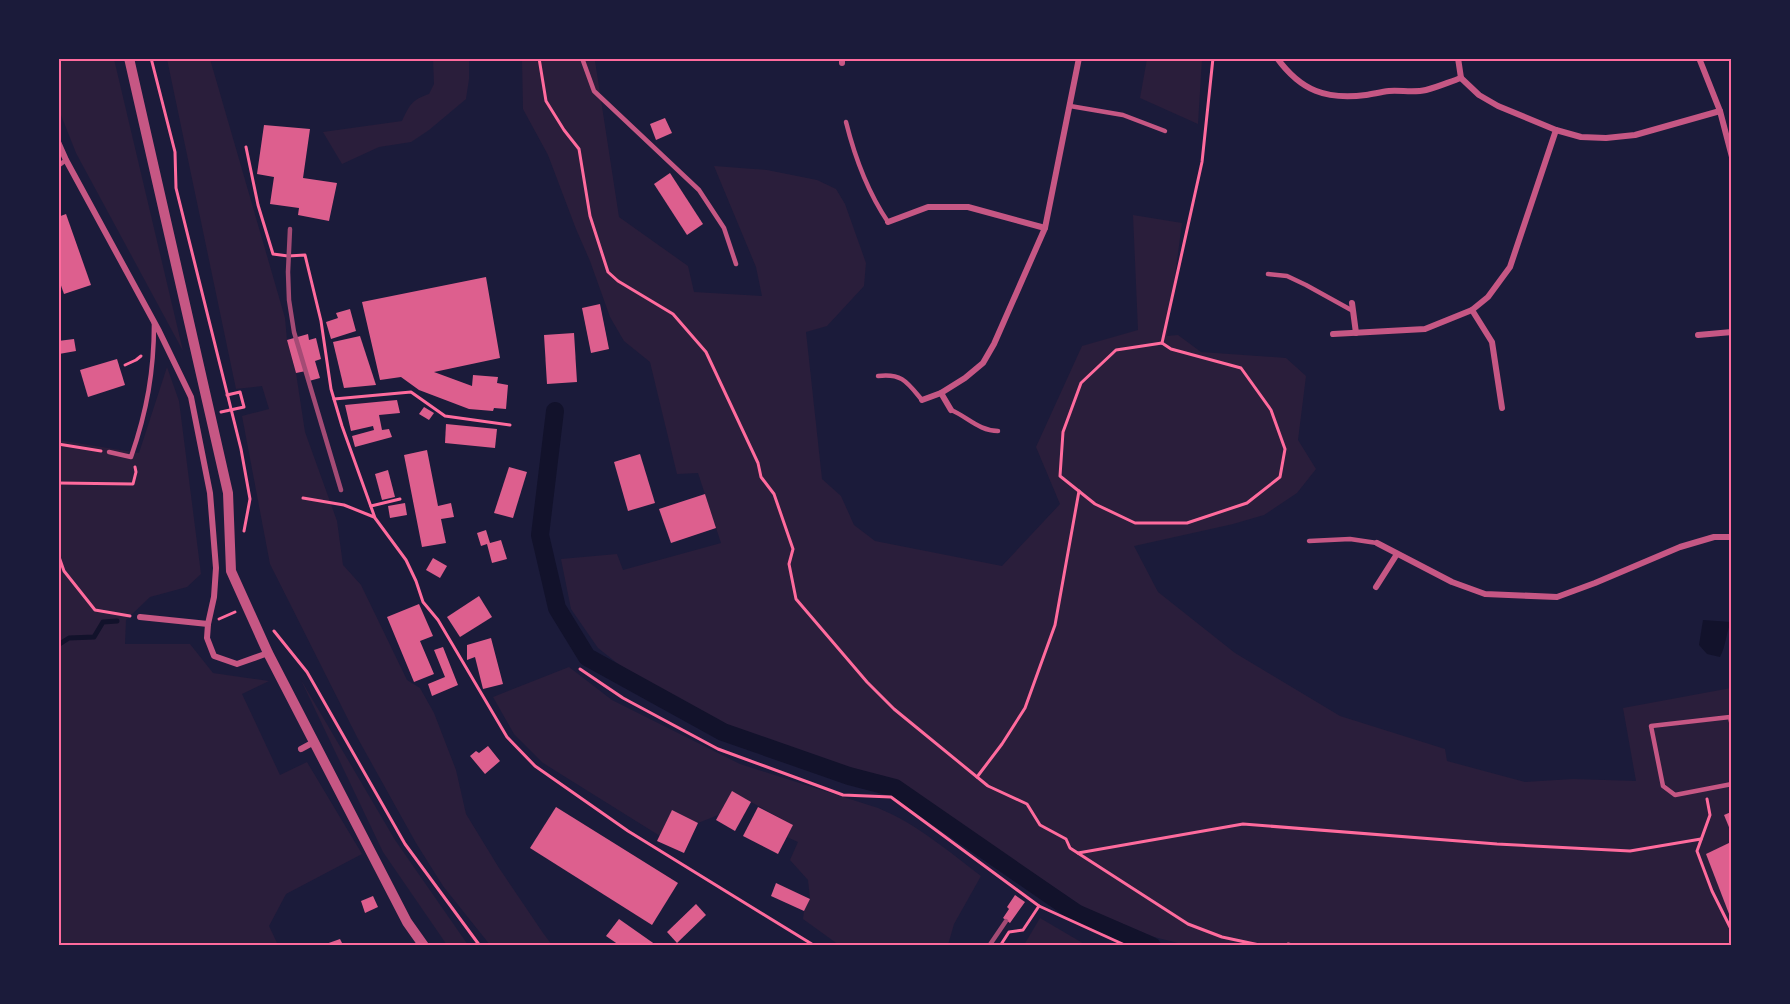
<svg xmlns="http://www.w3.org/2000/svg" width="1790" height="1004" viewBox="0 0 1790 1004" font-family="'Source Serif 4',serif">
	<rect width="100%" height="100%" fill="#1b1b3a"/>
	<g fill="#2a1e3b">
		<path d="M59 58 114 59 183 351 76 153 59 110Z"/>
		<path d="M167 59H210L285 318 287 340 296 373 305 432 337 521 343 565 361 585 407 680 420 688 434 713 456 770 466 814 499 868 543 933 552 945H490L443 886 416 843 357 737 270 564 242 416 269 409 262 386 236 389Z"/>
		<path d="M433 59H469V79L466 99 429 130 411 142 379 147 342 164 323 132 402 121C410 104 412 100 429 94L434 84Z"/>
		<path d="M522 59H604L595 61 619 217 688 266 694 292 762 296 756 267 714 166 767 170 817 180 836 189 845 204 866 263 864 286 827 326 806 332 822 479 841 496 854 525 875 541 1002 566 1060 504 1036 447 1082 346 1138 330 1133 215 1182 223 1167 336 1178 335 1201 352 1286 358 1306 376 1298 440 1316 469 1297 493 1264 515 1233 524 1134 546 1158 592 1235 653 1340 716 1445 749 1447 761 1525 782 1573 779 1636 781 1623 708 1731 688V945L1190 946 1154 937 1085 908 926 802 881 776 809 763 721 728 641 682 598 648 571 609 561 559 617 554 623 570 721 543 698 473 677 474 650 362 624 341 610 317 590 261 576 229 548 155 523 109Z"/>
		<path d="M1147 59H1202L1198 124 1140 98Z"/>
		<path d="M167 367 179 401 201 574 187 587 150 597 126 620 125 644H190L213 673 269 681 242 694 280 775 307 762 362 854 286 894 269 926 278 945H59L58 440 139 453Z"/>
		<path d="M569 667 612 700 740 764 878 808C917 824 948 851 981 876L954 924 948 945H839L803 919 804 911 810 899 808 880 790 860 798 842 787 837 793 825 751 802 698 823 672 810 660 836 543 763 514 734 493 697Z"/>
		<path d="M301 680 395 840 468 945H447L383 852Z"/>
		<path d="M1040 918 1086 945H1024Z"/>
	</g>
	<path fill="#12122b" d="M1703 620 1731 622C1726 633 1726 646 1720 657L1707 654 1699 645Z"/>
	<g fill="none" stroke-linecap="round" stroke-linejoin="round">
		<path stroke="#12122b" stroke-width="5" d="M58 645 69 638 94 637 103 622 117 621"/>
		<path stroke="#12122b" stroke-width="18" d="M555 411 540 535 557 608 587 657 723 732 849 776 895 788 1076 913 1152 946"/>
	</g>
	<g fill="#dd5f8e">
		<path d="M665 118 672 133 656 140 650 124Z"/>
		<path d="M264 125 310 129 303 178 337 183 329 221 298 215 299 208 270 204 274 177 257 174Z"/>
		<path d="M670 173 703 224 687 235 654 184Z"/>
		<path d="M66 214 91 285 64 294 58 277V217Z"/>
		<path d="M486 277 500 358 434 372 472 386 473 375 498 377 497 383 508 385 506 409 494 408 493 411 469 409 419 390 401 377 380 380 362 302Z"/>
		<path d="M600 304 609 349 591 353 582 308Z"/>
		<path d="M350 309 356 331 331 339 326 322 338 318 336 313Z"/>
		<path d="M574 333 577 382 547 384 544 335Z"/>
		<path d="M308 334 309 340 316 338 321 359 315 361 320 378 309 381 306 371 296 373 287 340Z"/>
		<path d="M360 336 376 385 344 388 333 342Z"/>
		<path d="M74 339 76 351 59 354 58 341Z"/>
		<path d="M117 359 125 385 88 397 80 370Z"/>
		<path d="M397 400 400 413 379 415 382 430 389 429 392 437 355 447 352 436 374 430 373 426 351 431 345 405Z"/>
		<path d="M424 407 434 413 429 420 419 414Z"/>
		<path d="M446 424 497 429 495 448 445 443Z"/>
		<path d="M427 450 438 506 451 503 454 517 441 519 446 543 422 547 404 455Z"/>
		<path d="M640 454 655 503 628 511 614 462Z"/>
		<path d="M509 467 527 472 513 518 494 513Z"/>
		<path d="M388 470 395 497 382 500 375 474Z"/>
		<path d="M705 494 716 528 671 543 659 509Z"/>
		<path d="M405 503 407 515 390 518 388 506Z"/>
		<path d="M486 530 490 543 501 540 507 559 492 563 487 544 481 546 477 533Z"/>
		<path d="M433 558 447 566 440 578 426 570Z"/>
		<path d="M479 596 492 617 460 637 447 617Z"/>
		<path d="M419 604 433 636 420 641 434 674 414 682 387 617Z"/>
		<path d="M491 638 503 684 483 689 475 657 467 660V645Z"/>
		<path d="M443 647 458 685 432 696 428 684 445 677 434 650Z"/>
		<path d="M488 746 500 761 485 774 470 756 476 751 479 753Z"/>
		<path d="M732 791 751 802 735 831 716 820Z"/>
		<path d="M556 807 678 883 652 925 530 848Z"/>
		<path d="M758 807 793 825 778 854 743 836Z"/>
		<path d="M672 810 698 823 684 853 657 841Z"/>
		<path d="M1731 812V832L1724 815Z"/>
		<path d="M1731 842V919L1706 854Z"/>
		<path d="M776 883 810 899 804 911 771 896Z"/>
		<path d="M1015 895 1025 902 1010 923 1003 918 1009 909 1007 907Z"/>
		<path d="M373 896 378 907 365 913 361 901Z"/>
		<path d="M696 904 706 915 677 943 667 932Z"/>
		<path d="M619 919 656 945H619L606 936Z"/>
		<path d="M340 939 343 945H323Z"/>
	</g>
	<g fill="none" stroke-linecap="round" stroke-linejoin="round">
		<g stroke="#ff6b9d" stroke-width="3">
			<path d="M151 58 175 152 176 188 241 449 250 499 244 531"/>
			<path d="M539 58 546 101 564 130 579 149 590 216 608 272 618 281 673 314 706 352 758 463 761 477 774 494 793 549 789 564 796 599 867 682 894 709 988 786 1027 804 1040 825 1066 839 1070 848 1188 924 1222 937 1264 946"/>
			<path d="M246 147 258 205 273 254 288 256 305 255 321 321 331 389 342 426 375 518 406 560 416 581 423 602 438 620 507 737 535 766 628 831 815 946"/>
			<path d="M1162 343 1171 349 1241 368 1271 410 1285 449 1280 477 1247 503 1187 523H1135L1095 504 1060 476 1063 432 1081 383 1116 350Z"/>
			<path d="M1162 343 1202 162 1213 58"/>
			<path d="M125 365 136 360 141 356"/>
			<path d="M334 399 411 392 445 416 510 425"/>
			<path d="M221 412 244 407 240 392 227 395"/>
			<path d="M58 444 101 451"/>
			<path d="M58 483 133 484 136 472 135 467"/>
			<path d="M303 498 344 505 374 517"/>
			<path d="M371 506 400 499"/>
			<path d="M58 554 64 571 95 610 130 616"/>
			<path d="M219 619 235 612"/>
			<path d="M274 631 307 672 405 844 480 946"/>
			<path d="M580 669 623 698 718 749 843 795 891 797 1039 906 1127 946"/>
			<path d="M977 777 1002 744 1025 708 1055 625 1079 491"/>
			<path d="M1707 799 1710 815 1697 851 1712 891 1732 931"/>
			<path d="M1078 853 1243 824 1497 844 1630 851 1701 839"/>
			<path d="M1000 946 1009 932 1023 930 1039 906"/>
			<path d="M1287 946 1288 944 1297 946"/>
		</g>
		<g stroke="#c65784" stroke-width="4.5">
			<path d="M582 58 594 91 699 190 724 228 736 264"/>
			<path d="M1070 106 1123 115 1165 131"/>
			<path d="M846 122C855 158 867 191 888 222"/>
			<path d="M58 166 66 160"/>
			<path d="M1268 274 1287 276 1306 285 1353 311"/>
			<path d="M878 376C902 373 907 382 922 400"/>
			<path d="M951 410C968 417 979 431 998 431"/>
			<path d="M109 452 131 457C147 411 154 371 154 323"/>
			<path d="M1309 541 1350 539 1377 543"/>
			<path d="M1732 726 1730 717 1651 726 1663 786 1675 795 1732 784"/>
		</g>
		<g stroke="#c65784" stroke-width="6">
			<path d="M842 58V63"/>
			<path d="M1277 58C1301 91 1326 100 1366 95 1373 94 1381 92 1389 91 1401 90 1414 93 1426 90 1438 87 1449 82 1461 78"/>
			<path d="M1458 58 1461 78"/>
			<path d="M1699 58 1720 111 1732 157"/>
			<path d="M1461 78 1479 95 1498 106 1556 130 1581 137 1606 138 1635 135 1720 111"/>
			<path d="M58 142 66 160 159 331 191 397 210 493 216 568 214 597 208 624 207 638 214 656 237 664 268 653"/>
			<path d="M888 222 928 207H968L1045 228"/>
			<path d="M1352 303 1356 333"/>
			<path d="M1472 310 1492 342 1502 408"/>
			<path d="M1333 334 1425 329 1472 310 1488 297 1510 267 1556 130"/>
			<path d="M1698 335 1732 332"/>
			<path d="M941 393 951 410"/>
			<path d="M922 400 941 393 965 378 983 363 994 344 1045 228 1079 58"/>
			<path d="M1377 543 1452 582 1485 594 1557 597 1595 583 1680 547 1714 537H1732"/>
			<path d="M1376 587 1397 554"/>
			<path d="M140 617 208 624"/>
			<path d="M301 749 314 742"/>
		</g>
		<path stroke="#c65784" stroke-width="10" d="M129 58 228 493 231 571 268 653 407 922 424 946"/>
		<g stroke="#a44b75" stroke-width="4.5">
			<path d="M290 229 288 272 289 300 294 332 341 490"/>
			<path d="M989 946 1006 921"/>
		</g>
	</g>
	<rect width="1790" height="1004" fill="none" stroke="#1b1b3a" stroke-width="120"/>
	<rect x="60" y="60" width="1670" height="884" fill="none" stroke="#ff6b9d" stroke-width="2"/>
</svg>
